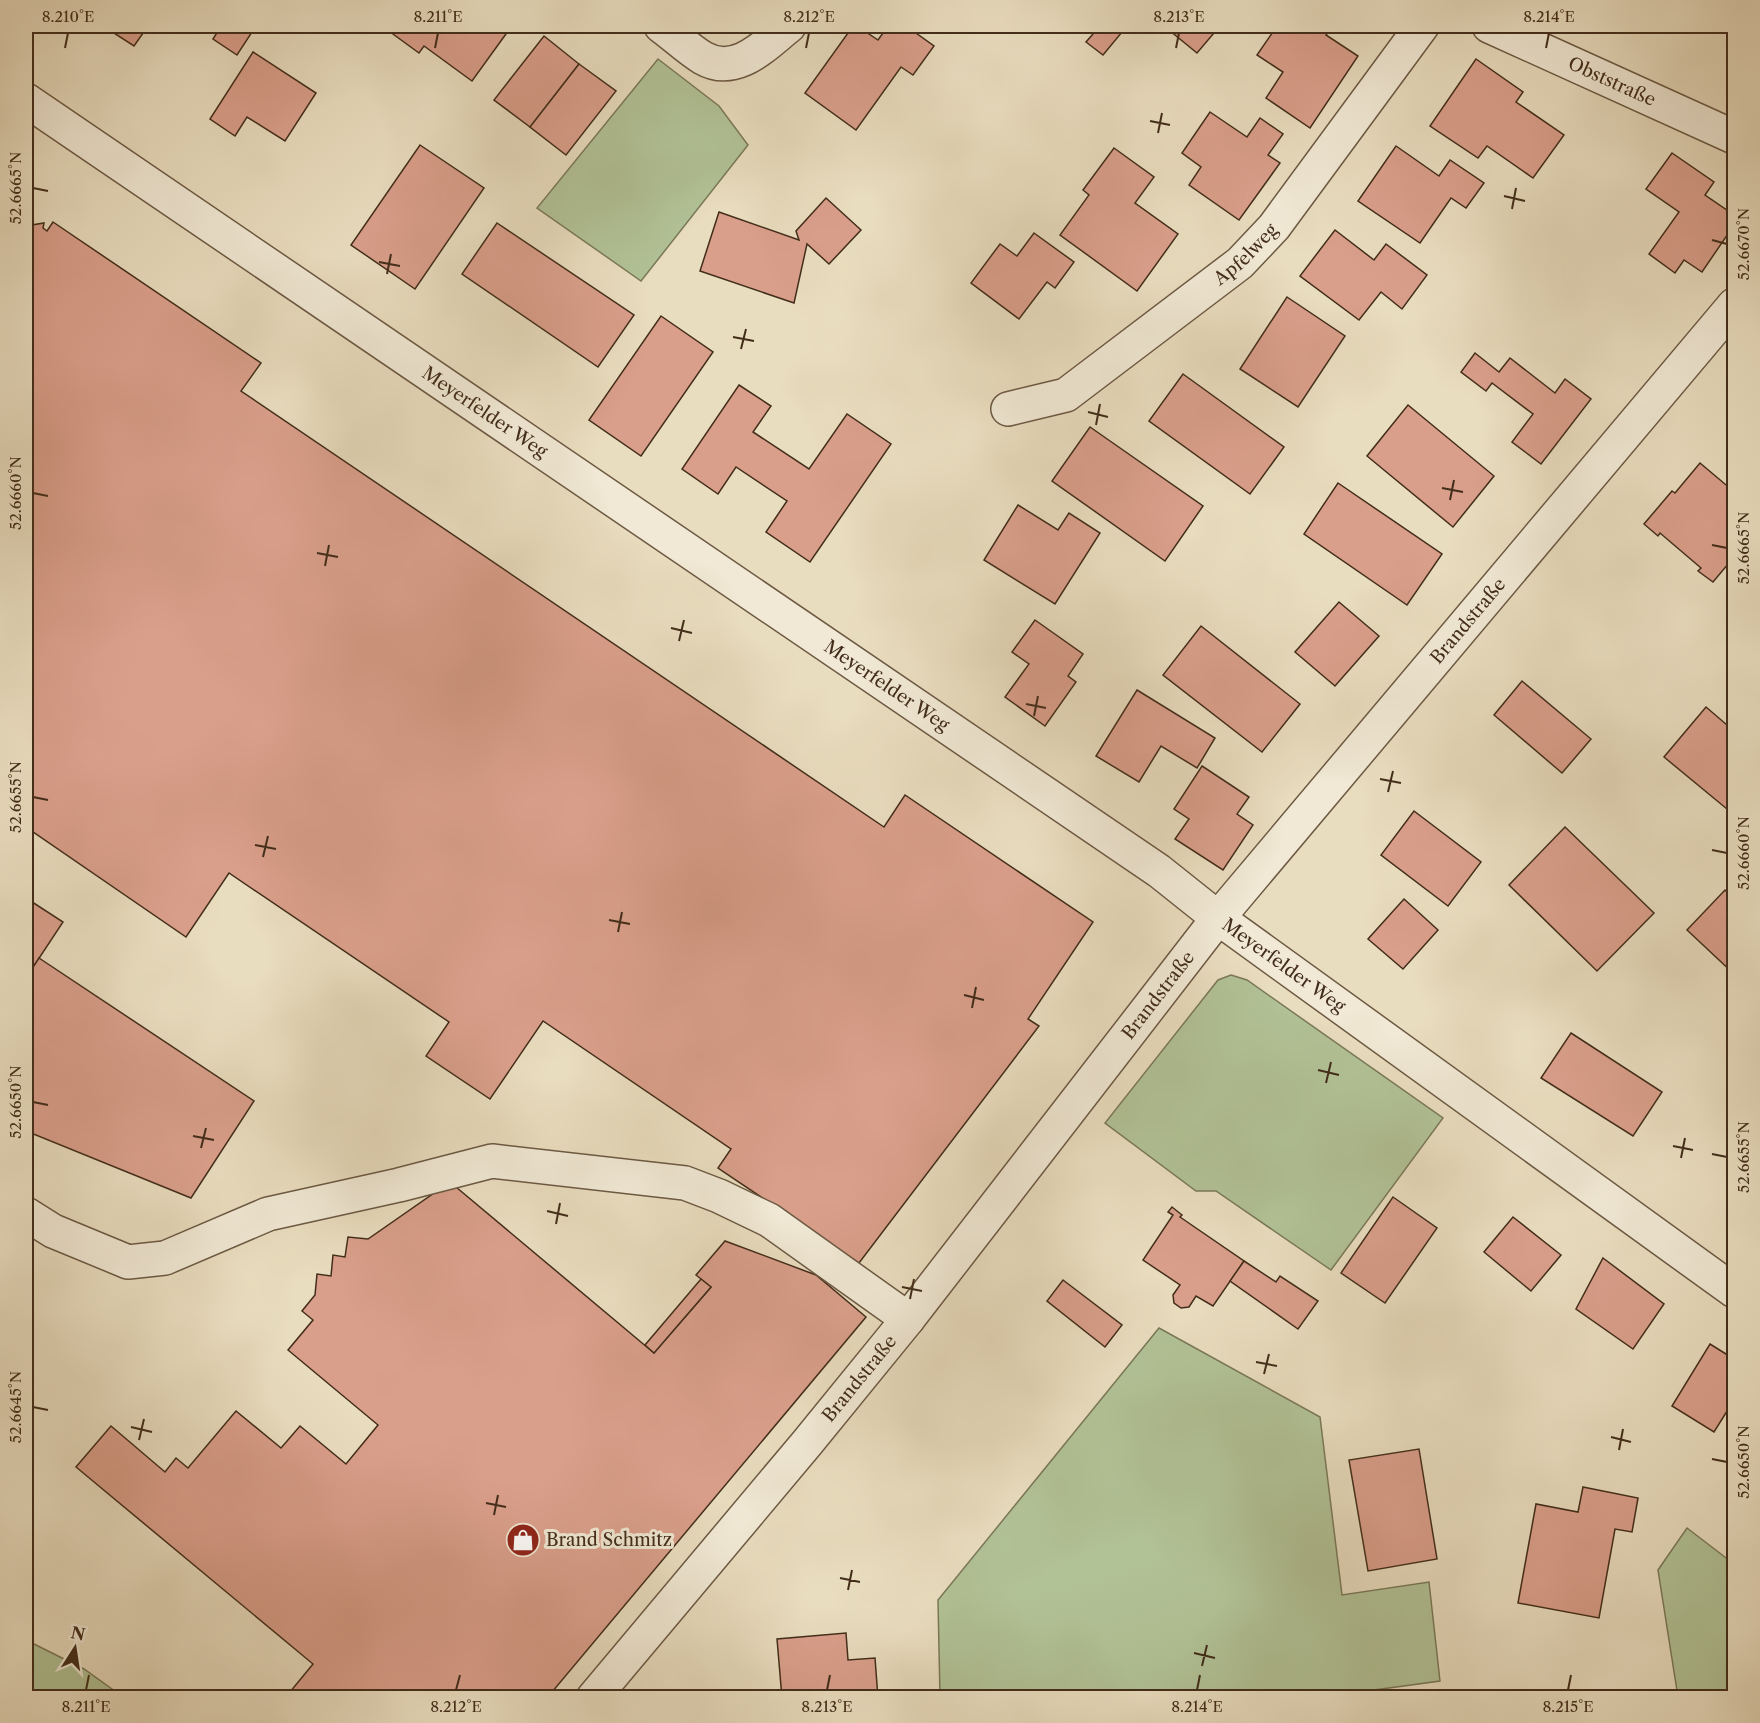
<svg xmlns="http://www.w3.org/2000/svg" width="1760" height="1723" viewBox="0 0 1760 1723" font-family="'Libre Caslon Text',serif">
	<rect width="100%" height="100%" fill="#e9ddbf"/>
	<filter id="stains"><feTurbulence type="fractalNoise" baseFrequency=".00333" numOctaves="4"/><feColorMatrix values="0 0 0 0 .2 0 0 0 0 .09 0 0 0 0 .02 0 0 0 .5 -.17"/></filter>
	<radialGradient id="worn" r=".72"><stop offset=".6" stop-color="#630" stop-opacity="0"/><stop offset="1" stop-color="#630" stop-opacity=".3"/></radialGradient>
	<g fill="#b1c296" stroke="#7a7858" stroke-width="1.5">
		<path d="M658 59 719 106 748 145 641 281 537 208Z"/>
		<path d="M1231 975 1247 980 1443 1118 1331 1270 1216 1191H1196L1105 1123 1218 980Z"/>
		<path d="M1159 1328 1320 1417 1342 1595 1429 1582 1440 1681 1315 1698 940 1697 938 1600Z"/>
		<path d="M1687 1528 1734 1564V1697H1678L1658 1570Z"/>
		<path d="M26 1640 84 1669 123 1697H26Z"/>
	</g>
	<g fill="#da9f8b" stroke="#422d1a" stroke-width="1.5">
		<path d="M103 26H148L134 46Z"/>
		<path d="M221 26H256L237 55 213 39Z"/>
		<path d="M382 26H509L511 27 472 81 424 46 419 53Z"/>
		<path d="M853 26H857L878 40 888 26H906L934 46 913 75 901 67 856 130 805 93Z"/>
		<path d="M1100 26H1127L1103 55 1086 42Z"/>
		<path d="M1164 26H1232L1226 33 1219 27 1197 53Z"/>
		<path d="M1277 26H1333L1326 35 1358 56 1310 128 1266 98 1283 72 1257 55Z"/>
		<path d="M544 36 579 64 530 127 494 100Z"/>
		<path d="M253 52 316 93 285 141 247 117 235 136 210 119Z"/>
		<path d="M1476 59 1523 92 1516 102 1564 135 1533 178 1487 146 1478 158 1430 126Z"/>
		<path d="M579 64 616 91 566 155 530 127Z"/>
		<path d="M1210 112 1247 137 1260 118 1283 134 1268 155 1280 163 1239 220 1189 185 1201 167 1182 153Z"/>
		<path d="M420 145 484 188 415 289 351 245Z"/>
		<path d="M1396 146 1439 176 1450 160 1484 183 1466 208 1451 198 1420 243 1358 201Z"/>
		<path d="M1114 148 1154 177 1135 203 1178 234 1137 291 1060 235 1089 195 1083 190Z"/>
		<path d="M1672 153 1714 182 1705 195 1734 215V225L1702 272 1684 260 1675 273 1649 254 1679 212 1646 189Z"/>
		<path d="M826 198 861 230 829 264 807 244 794 303 700 271 719 212 799 240 796 231Z"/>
		<path d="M53 222 261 363 241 391 884 827 905 795 1093 922 1028 1019 1039 1026 859 1263 718 1168 731 1149 543 1021 490 1099 426 1056 449 1022 229 873 186 937 26 827V226L44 223 43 228 47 231Z"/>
		<path d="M497 223 634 315 598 367 462 274Z"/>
		<path d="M1335 230 1374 260 1386 244 1427 275 1402 309 1381 292 1359 320 1300 276Z"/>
		<path d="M1034 233 1074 262 1055 288 1047 282 1019 319 971 283 1000 244 1017 256Z"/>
		<path d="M1287 297 1345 336 1298 407 1240 369Z"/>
		<path d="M661 316 713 352 641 456 589 420Z"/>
		<path d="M1475 353 1499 372 1510 358 1555 393 1565 379 1591 399 1541 464 1512 442 1533 414 1492 383 1486 391 1461 372Z"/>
		<path d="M1183 374 1284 447 1250 494 1149 421Z"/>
		<path d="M739 385 771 406 753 432 809 469 847 414 891 444 810 562 766 532 787 501 736 467 718 494 682 469Z"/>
		<path d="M1408 405 1494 476 1453 527 1367 456Z"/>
		<path d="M1090 427 1203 506 1165 561 1052 481Z"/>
		<path d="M1700 463 1732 490 1734 487V557L1713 582 1698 571 1701 568 1660 533 1658 536 1644 524 1672 491 1675 493Z"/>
		<path d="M1338 483 1442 554 1407 605 1304 534Z"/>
		<path d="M1018 505 1058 530 1069 513 1100 533 1055 604 984 560Z"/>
		<path d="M1339 602 1379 636 1335 686 1295 652Z"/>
		<path d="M1035 620 1083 654 1068 676 1076 682 1045 726 1005 697 1029 664 1012 652Z"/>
		<path d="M1201 626 1300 704 1262 752 1163 675Z"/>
		<path d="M1522 681 1591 739 1562 773 1494 715Z"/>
		<path d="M1137 690 1215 738 1197 768 1161 746 1139 782 1096 756Z"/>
		<path d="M1706 707 1734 731V800L1727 809 1664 757Z"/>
		<path d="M1202 766 1249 797 1237 814 1253 825 1223 870 1175 839 1189 819 1174 809Z"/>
		<path d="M1414 811 1481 862 1448 906 1381 855Z"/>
		<path d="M1565 827 1654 913 1597 971 1509 885Z"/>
		<path d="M1725 890 1734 899V974L1687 930Z"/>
		<path d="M26 898 63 922 26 978Z"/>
		<path d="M1404 899 1438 930 1403 969 1368 939Z"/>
		<path d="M39 958 254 1101 191 1198 26 1131V978Z"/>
		<path d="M1571 1033 1662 1092 1633 1136 1541 1078Z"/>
		<path d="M450 1182 654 1353 711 1287 696 1275 725 1241 816 1275 866 1317 547 1698H285L313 1664 76 1467 111 1426 165 1472 176 1458 188 1468 236 1411 281 1448 300 1426 346 1464 378 1425 288 1350 313 1320 302 1311 315 1295 317 1274 331 1276 333 1255 345 1257 348 1237 368 1239Z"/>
		<path d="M1393 1197 1437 1228 1385 1303 1341 1273Z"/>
		<path d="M1172 1207 1182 1215 1180 1217 1244 1261 1213 1306 1196 1296 1189 1307 1181 1308 1174 1303 1173 1295 1180 1285 1143 1260 1173 1215 1168 1212Z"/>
		<path d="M1513 1217 1561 1255 1531 1291 1484 1252Z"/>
		<path d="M1603 1258 1664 1304 1633 1349 1576 1309Z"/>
		<path d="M1244 1261 1276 1282 1280 1276 1318 1301 1298 1329 1230 1281Z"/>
		<path d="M701 1279 711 1287 654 1353 645 1345Z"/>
		<path d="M1063 1280 1122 1325 1105 1347 1047 1301Z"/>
		<path d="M1710 1344 1734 1359V1400L1714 1432 1672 1406Z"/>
		<path d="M1419 1449 1437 1559 1368 1571 1349 1460Z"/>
		<path d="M1583 1487 1638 1498 1632 1532 1615 1529 1599 1618 1518 1603 1536 1504 1578 1512Z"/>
		<path d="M846 1633 848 1660 875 1658 878 1698H782L777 1639Z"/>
	</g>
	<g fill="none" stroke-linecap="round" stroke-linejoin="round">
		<g stroke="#6c5943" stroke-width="36">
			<g id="minor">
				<path d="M661 26C675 36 688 49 703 58 736 77 765 45 789 26"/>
				<path id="s1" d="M1489 26 1734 137"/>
				<path id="s2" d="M26 100 1159 871 1218 918 1734 1291"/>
				<path id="s3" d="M1008 409 1066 395 1240 263 1274 227 1422 26"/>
				<path d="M26 1214 53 1231 128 1262 165 1258 268 1214 399 1185 492 1161 685 1183 719 1196 769 1220 908 1319"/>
				<path id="s4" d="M593 1698 807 1443 908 1319 1218 918 1734 305"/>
			</g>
		</g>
		<use href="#minor" stroke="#f1e9d5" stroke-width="33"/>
	</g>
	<path fill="none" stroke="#422d1a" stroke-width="2" d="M65 48 68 33M435 48 438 33M806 48 809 33M1176 48 1179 33M1546 48 1549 33M1150 121 1170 125M1158 133 1162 113M33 188 48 191M1504 196 1525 201M1512 209 1516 188M1712 240 1727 244M379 262 400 266M387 274 391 254M733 337 754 341M741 349 746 329M1088 412 1108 417M1096 425 1100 404M1442 488 1463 492M33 493 48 496M1450 500 1454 480M1712 545 1727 548M317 553 338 557M325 566 329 545M671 628 692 633M679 641 684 620M1026 704 1046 708M1034 716 1038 696M1380 779 1401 783M1388 792 1393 771M33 797 48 800M255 845 276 849M1712 850 1727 853M263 857 268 836M609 920 630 924M618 932 622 912M964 995 984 1000M972 1008 976 987M1318 1070 1339 1075M1326 1083 1331 1062M33 1102 48 1105M193 1136 214 1140M1673 1146 1693 1150M201 1148 206 1128M1712 1154 1727 1157M1681 1158 1685 1138M547 1211 568 1216M556 1224 560 1203M902 1287 922 1291M910 1299 914 1279M1256 1362 1277 1366M1264 1374 1269 1354M33 1407 48 1410M131 1427 152 1432M1611 1437 1631 1442M139 1440 144 1419M1619 1450 1623 1429M1712 1459 1727 1462M486 1503 506 1507M494 1515 498 1495M840 1578 860 1582M848 1590 852 1570M1194 1653 1215 1658M1202 1666 1207 1645M86 1690 89 1675M456 1690 460 1675M827 1690 830 1675M1197 1690 1200 1675M1568 1690 1571 1675"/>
	<defs>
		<g id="shop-disc" transform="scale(1.725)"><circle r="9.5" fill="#8f2418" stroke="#f1e9d5"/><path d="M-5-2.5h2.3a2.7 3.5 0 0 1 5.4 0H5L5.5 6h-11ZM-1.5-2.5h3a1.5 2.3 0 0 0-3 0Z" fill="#fff"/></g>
	</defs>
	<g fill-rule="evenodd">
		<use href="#shop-disc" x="523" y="1540"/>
	</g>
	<g text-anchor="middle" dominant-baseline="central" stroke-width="6" stroke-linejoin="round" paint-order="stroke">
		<g font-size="18" fill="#422d1a" stroke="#f1e9d5">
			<text stroke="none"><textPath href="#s1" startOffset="135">Obststraße</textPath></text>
			<text stroke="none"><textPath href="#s3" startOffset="288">Apfelweg</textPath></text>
			<text stroke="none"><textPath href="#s2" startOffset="555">Meyerfelder Weg</textPath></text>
			<text stroke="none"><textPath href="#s4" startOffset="1388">Brandstraße</textPath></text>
			<text stroke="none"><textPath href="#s2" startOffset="1041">Meyerfelder Weg</textPath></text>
			<text stroke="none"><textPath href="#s2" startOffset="1527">Meyerfelder Weg</textPath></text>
			<text stroke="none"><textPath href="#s4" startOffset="902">Brandstraße</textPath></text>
			<text stroke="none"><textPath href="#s4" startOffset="416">Brandstraße</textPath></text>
		</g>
		<g font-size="18" fill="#422d1a" stroke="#f1e9d5" text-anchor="start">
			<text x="546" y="1540">Brand Schmitz</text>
		</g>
	</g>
	<rect width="1760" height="1723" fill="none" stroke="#e9ddbf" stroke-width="66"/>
	<g transform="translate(75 1648) rotate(12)" stroke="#f1e9d5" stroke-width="4.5" paint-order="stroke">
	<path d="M0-4.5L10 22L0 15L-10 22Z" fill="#422d1a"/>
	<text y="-9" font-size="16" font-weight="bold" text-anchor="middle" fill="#422d1a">N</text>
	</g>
	<rect x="33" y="33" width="1694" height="1657" fill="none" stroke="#422d1a" stroke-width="2"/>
	<g font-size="15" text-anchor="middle" fill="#422d1a">
		<text x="68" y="22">8.210°E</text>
		<text x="438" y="22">8.211°E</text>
		<text x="809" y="22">8.212°E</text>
		<text x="1179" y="22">8.213°E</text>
		<text x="1549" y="22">8.214°E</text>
		<text transform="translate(16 188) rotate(-90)" y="5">52.6665°N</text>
		<text transform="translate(1744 244) rotate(-90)" y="5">52.6670°N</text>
		<text transform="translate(16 493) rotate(-90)" y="5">52.6660°N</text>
		<text transform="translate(1744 548) rotate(-90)" y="5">52.6665°N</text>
		<text transform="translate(16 797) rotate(-90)" y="5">52.6655°N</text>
		<text transform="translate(1744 853) rotate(-90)" y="5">52.6660°N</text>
		<text transform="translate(16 1102) rotate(-90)" y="5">52.6650°N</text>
		<text transform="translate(1744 1157) rotate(-90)" y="5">52.6655°N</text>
		<text transform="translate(16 1407) rotate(-90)" y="5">52.6645°N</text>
		<text transform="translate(1744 1462) rotate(-90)" y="5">52.6650°N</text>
		<text x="86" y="1712">8.211°E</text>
		<text x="456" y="1712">8.212°E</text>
		<text x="827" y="1712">8.213°E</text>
		<text x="1197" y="1712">8.214°E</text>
		<text x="1568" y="1712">8.215°E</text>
	</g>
	<rect width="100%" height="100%" filter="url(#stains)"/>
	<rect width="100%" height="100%" fill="url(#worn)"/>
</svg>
